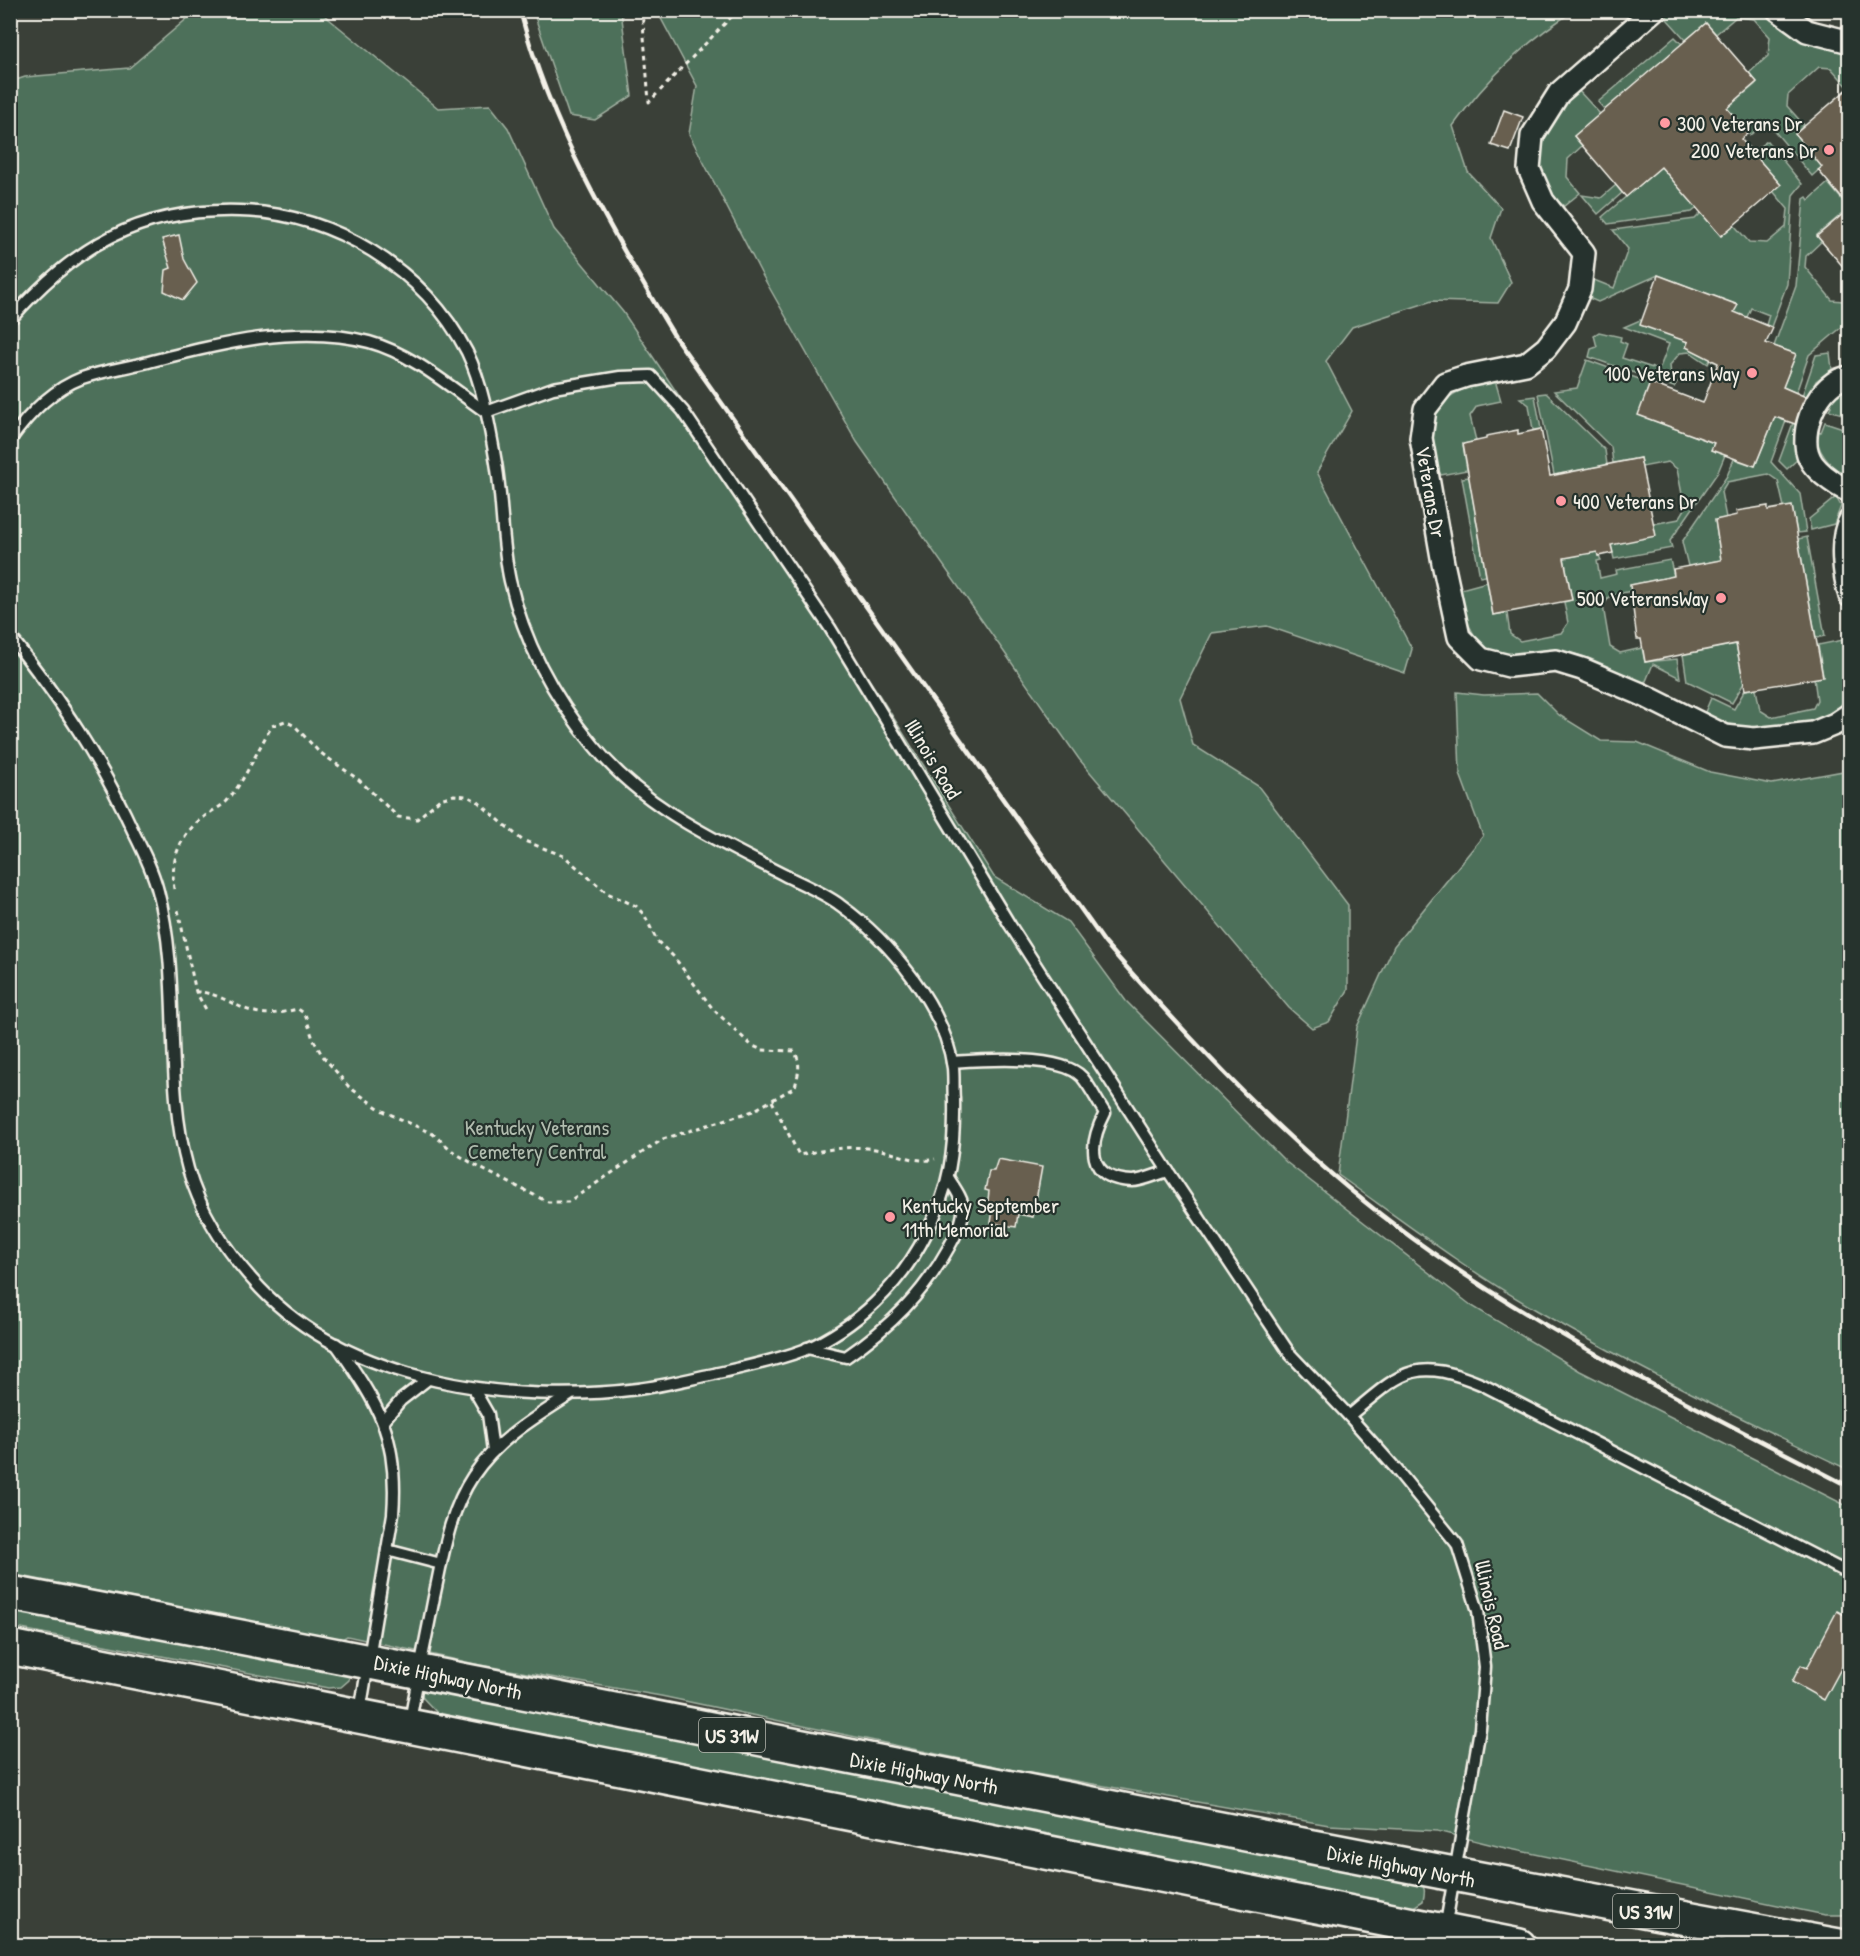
<svg xmlns="http://www.w3.org/2000/svg" width="1860" height="1956" viewBox="0 0 1860 1956" font-family="'Patrick Hand',sans-serif">
	<rect width="100%" height="100%" fill="#3a4038"/>
	<filter id="ink" filterUnits="userSpaceOnUse"><feTurbulence type="fractalNoise" baseFrequency=".0167" numOctaves="2"/><feDisplacementMap in="SourceGraphic" scale="12" xChannelSelector="R" yChannelSelector="G"/><feConvolveMatrix kernelMatrix="1 2 1 2 8 2 1 2 1" color-interpolation-filters="sRGB"/></filter>
	<g filter="url(#ink)">
		<g fill="#4e705a" stroke="#a1b0a1" stroke-width="1.5">
			<path d="M318 10 438 108 490 105 508 128 554 229 623 312 651 354 876 690 994 877 1068 922 1126 1001 1286 1162 1472 1306 1580 1371 1849 1507V1915H1825L1501 1847 1437 1831 1329 1825 1013 1770 661 1696 480 1665 347 1636 342 1639 11 1574 10 82 25 77 129 68 196 11Z"/>
			<path d="M533 11H621L632 96 595 120 569 116Z"/>
			<path d="M657 11H1574C1528 39 1485 81 1453 126L1468 172 1501 208 1491 238 1511 282 1498 303 1432 301 1352 327 1326 361 1352 411 1317 472 1412 649 1405 673 1267 626 1212 633 1180 698 1193 745 1258 786 1348 905V990L1329 1022 1312 1028 1289 1008 1079 759 857 442 761 273 689 134 697 86Z"/>
			<path d="M1671 11H1762L1796 38 1849 54V88L1831 68 1819 67 1788 95 1787 106 1804 125 1795 134 1822 167 1812 176 1767 122 1750 135 1727 108 1757 83 1749 73 1768 56 1770 37 1754 19 1736 17 1716 34 1706 23 1686 40 1666 18Z"/>
			<path d="M1675 37 1682 44 1605 110 1598 102Z"/>
			<path d="M1578 90 1600 114 1574 136 1582 146 1568 159 1567 177 1580 193 1564 206C1522 176 1544 118 1578 90Z"/>
			<path d="M1767 141 1802 184 1793 195 1787 284 1771 327 1766 325 1769 315 1751 308 1747 317 1734 312 1737 305 1658 275 1598 302 1591 299 1589 290 1594 280 1614 288 1628 249 1613 230 1695 219 1701 213 1721 236 1734 225 1749 242 1767 243 1786 227 1788 209 1773 191 1780 185 1752 152Z"/>
			<path d="M1661 167 1697 208 1692 212 1608 224 1602 217Z"/>
			<path d="M1828 183 1849 208 1817 235 1822 241 1806 256 1805 267 1832 300 1843 301 1849 295V321L1809 355 1796 393 1783 387 1796 354 1774 346 1796 286 1804 199 1807 197 1809 200Z"/>
			<path d="M1616 185 1622 193 1598 214 1582 195 1601 198Z"/>
			<path d="M1640 320 1688 342 1686 347 1718 363 1710 360 1708 364 1690 352 1680 353 1670 365 1671 376 1677 382 1674 387 1589 357 1591 349 1597 347 1594 335 1599 332 1621 337 1620 341 1627 344 1622 358 1659 370 1669 344 1624 327Z"/>
			<path d="M1830 353 1832 369 1816 381 1808 398 1802 396 1816 355Z"/>
			<path d="M1587 360 1650 383 1639 415 1714 443 1711 450 1725 455 1718 472 1670 541 1672 548 1614 559 1611 545 1653 524 1679 519 1685 509 1677 469 1668 462 1642 467 1640 458 1613 463 1611 447 1554 391 1577 388Z"/>
			<path d="M1495 380 1501 401 1477 406 1470 416 1476 441 1463 444 1467 470 1441 475C1436 468 1436 456 1434 448 1426 400 1456 388 1495 380Z"/>
			<path d="M1849 389V416L1829 410 1831 406 1827 404 1836 393Z"/>
			<path d="M1546 393 1605 450 1607 465 1554 475 1538 394Z"/>
			<path d="M1535 396 1541 429 1533 430 1529 405 1520 398Z"/>
			<path d="M1775 417 1786 421 1771 462 1800 494 1806 532 1797 533 1792 506 1784 507 1778 481 1768 474 1727 482 1721 492 1726 518 1715 520 1721 560 1688 566 1682 542 1727 476 1734 459 1755 466Z"/>
			<path d="M1825 422 1849 430V474C1832 472 1814 449 1817 431L1821 432Z"/>
			<path d="M1793 423 1797 424 1794 440 1800 457 1787 469 1779 461Z"/>
			<path d="M1469 477 1486 576 1480 577 1462 478Z"/>
			<path d="M1836 497 1841 506 1834 524 1811 530 1809 519Z"/>
			<path d="M1807 537 1825 636 1816 638 1798 539Z"/>
			<path d="M1597 552 1601 560 1597 561 1600 578 1617 574 1616 570 1670 560 1674 576 1630 585 1631 591 1610 596 1603 606 1610 647 1620 653 1642 648 1645 662 1677 659 1680 678 1653 664 1646 681 1641 683C1617 671 1591 656 1565 652 1547 649 1532 654 1514 655 1476 657 1463 621 1461 589L1487 582 1493 615 1507 613 1510 634 1520 641 1561 633 1568 623 1564 602 1572 600 1564 558Z"/>
			<path d="M1843 640 1850 645C1849 662 1854 686 1845 700 1826 731 1731 738 1705 712L1711 698 1734 709 1745 690 1756 689 1760 710 1771 717 1813 708 1817 700 1814 678 1823 676 1818 645Z"/>
			<path d="M1736 644 1744 683 1732 703 1687 681 1683 654Z"/>
			<path d="M1457 692 1484 695 1537 693 1559 715 1601 741 1637 742 1710 772 1772 784 1849 770V1470C1744 1420 1639 1369 1538 1311 1468 1271 1404 1222 1338 1175L1357 1027 1394 946 1483 836 1460 774Z"/>
			<path d="M10 1607 350 1674 349 1680 341 1687 328 1688 11 1627Z"/>
			<path d="M425 1689 1418 1881C1426 1887 1425 1892 1423 1901L1412 1908 442 1718 423 1698 421 1692Z"/>
		</g>
		<g fill="#675f50" stroke="#f4f1e8" stroke-width="1.5">
			<path d="M1706 23 1757 82 1727 108 1748 133 1741 139 1781 185 1721 236 1661 167 1626 197 1574 136Z"/>
			<path d="M1850 87V208L1818 170 1822 167 1795 134Z"/>
			<path d="M1504 110 1523 117 1510 151 1491 145Z"/>
			<path d="M1850 208V275L1817 236Z"/>
			<path d="M179 235 184 259 197 283 183 300 164 291 166 270 171 268 162 239Z"/>
			<path d="M1658 275 1738 305 1734 312 1773 328 1766 343 1796 354 1783 387 1806 397 1795 424 1775 417 1755 466 1711 450 1714 443 1638 415 1650 383 1703 403 1718 363 1686 347 1688 342 1640 325Z"/>
			<path d="M1541 429 1550 476 1640 458 1656 536 1611 545 1613 553 1598 556 1597 552 1564 558 1572 600 1493 615 1463 444 1486 439V436L1518 430V434Z"/>
			<path d="M1768 506V510L1792 506 1823 677 1745 690 1736 644 1645 662 1641 639H1637L1630 585 1674 576 1673 569 1721 560 1715 520 1737 515 1736 511Z"/>
			<path d="M998 1159 1042 1167 1033 1217 1018 1214 1016 1227 991 1223 993 1209H987L989 1191 985 1190 989 1171H994Z"/>
			<path d="M1837 1611 1850 1618V1652L1824 1700 1792 1682 1801 1665 1807 1668Z"/>
		</g>
		<g fill="none" stroke-linecap="round" stroke-linejoin="round">
			<g stroke="#f4f1e8" stroke-width="15">
				<g id="service">
					<path d="M10 320C74 246 140 208 240 211 333 213 424 269 467 352 482 383 489 423 495 457 503 498 501 540 510 581 524 642 554 698 594 746 644 808 716 840 786 876 804 885 824 893 840 905 889 940 945 1007 953 1068 954 1078 953 1089 954 1099 955 1150 950 1188 926 1234 901 1284 856 1328 804 1350 775 1361 744 1367 714 1374 689 1379 663 1386 638 1389 513 1405 351 1384 260 1288 228 1254 201 1214 188 1169 163 1079 182 981 158 891 153 871 143 851 134 833 100 758 61 701 10 636"/>
					<path d="M10 440C28 415 53 389 82 378 102 371 124 368 144 363 215 345 296 323 369 342 413 354 450 387 486 412L553 388 620 377 651 376 683 411 830 628 1010 925 1168 1171 1290 1354 1349 1416C1403 1371 1414 1356 1483 1385L1850 1574"/>
					<path d="M952 1062C982 1060 1061 1054 1082 1077 1091 1088 1097 1101 1105 1113 1089 1144 1085 1179 1132 1181 1143 1181 1157 1174 1168 1171"/>
					<path d="M336 1344C379 1405 399 1437 393 1514L360 1712"/>
					<path d="M807 1348 846 1357C890 1327 924 1293 949 1247 955 1236 964 1221 963 1208 963 1199 954 1187 949 1179"/>
					<path d="M473 1388 488 1414 493 1451"/>
					<path d="M1349 1416 1396 1469 1457 1544 1478 1611 1485 1667 1480 1729 1445 1929"/>
					<path d="M384 1420 401 1400 428 1379"/>
					<path d="M387 1550 441 1564"/>
					<path d="M410 1722C417 1680 426 1639 434 1597 443 1556 449 1512 473 1476 497 1440 534 1418 570 1395"/>
				</g>
			</g>
			<g stroke="#f4f1e8" stroke-width="26">
				<g id="minor">
					<path d="M1654 10 1559 93 1532 136 1529 169 1543 201 1584 253 1580 289 1565 323 1546 348 1526 364 1466 376 1445 383 1425 409 1421 438 1443 563 1459 637 1481 659 1509 666 1556 661 1582 669 1641 694 1725 736 1754 739 1813 733 1835 724 1850 714"/>
					<path d="M1778 10 1807 31 1850 42"/>
					<path d="M1850 377C1819 379 1796 433 1810 459 1813 466 1823 475 1829 479 1836 484 1841 489 1850 491"/>
					<path d="M1850 520C1839 539 1844 576 1850 596"/>
				</g>
			</g>
			<g stroke="#f4f1e8" stroke-width="38">
				<g id="trunk">
					<path d="M10 1593C621 1708 1228 1835 1839 1946"/>
					<path d="M10 1647 1519 1946"/>
				</g>
			</g>
			<g stroke="#f4f1e8" stroke-width="3" stroke-dasharray="4.5 4.5" stroke-linecap="butt">
				<path d="M642 10 649 102 738 10"/>
				<path d="M174 889C170 860 180 834 204 817 211 811 221 807 227 801 246 779 257 750 272 726L285 721 295 726 318 751 359 780 398 817 417 819 440 799 454 795 467 796 477 801 522 840 564 856 607 893 636 906 645 916 657 941 674 957 713 1009 751 1045 762 1050 794 1051C802 1063 798 1075 795 1087L753 1111 663 1139 568 1202H548L482 1169 455 1153 433 1134 381 1110 349 1087 322 1055 313 1039 305 1014 298 1009C284 1012 269 1016 255 1012 234 1007 219 992 196 992"/>
				<path d="M178 910 196 992 207 1011"/>
				<path d="M772 1101 799 1155C824 1150 849 1145 875 1149 895 1152 915 1164 935 1159"/>
			</g>
			<use href="#service" stroke="#26332d" stroke-width="10"/>
			<use href="#minor" stroke="#26332d" stroke-width="21"/>
			<use href="#trunk" stroke="#26332d" stroke-width="33"/>
			<path stroke="#f4f1e8" stroke-width="4.5" d="M520 10C551 129 612 233 675 337L1105 943C1195 1045 1287 1144 1396 1226 1535 1331 1695 1406 1850 1487"/>
		</g>
	</g>
	<g fill="#ff9aa2" stroke="#26332d" stroke-width="2">
		<circle cx="1665" cy="123" r="6"/>
		<circle cx="1829" cy="150" r="6"/>
		<circle cx="1752" cy="373" r="6"/>
		<circle cx="1561" cy="501" r="6"/>
		<circle cx="1721" cy="598" r="6"/>
		<circle cx="890" cy="1217" r="6"/>
	</g>
	<g text-anchor="middle" dominant-baseline="central" stroke-width="4.5" stroke-linejoin="round" paint-order="stroke">
		<g fill="#26332d" stroke="#b6b8b0" stroke-width="1.5">
			<rect x="699" y="1718" width="66" height="34" rx="4.5"/>
			<rect x="1613" y="1894" width="66" height="34" rx="4.5"/>
		</g>
		<g font-size="20" font-weight="bold" fill="#f4f1e8">
			<text x="732" y="1735">US 31W</text>
			<text x="1646" y="1911">US 31W</text>
		</g>
		<g font-size="21" fill="#f4f1e8" stroke="#26332d" text-anchor="start">
			<text x="1677" y="123">300 Veterans Dr</text>
			<text x="1817" y="150" text-anchor="end">200 Veterans Dr</text>
			<text x="1740" y="373" text-anchor="end">100 Veterans Way</text>
			<text x="1573" y="501">400 Veterans Dr</text>
			<text x="1709" y="598" text-anchor="end">500 VeteransWay</text>
			<text x="902" y="1205">Kentucky September<tspan x="902" dy="24">11th Memorial</tspan></text>
		</g>
		<g font-size="21" fill="#f4f1e8" stroke="#26332d">
			<text transform="translate(1431 492) rotate(80)">Veterans Dr</text>
			<text transform="translate(933 759) rotate(59)">Illinois Road</text>
			<text transform="translate(1492 1605) rotate(77)">lllinois Road</text>
			<text transform="translate(448 1677) rotate(12)">Dixie Highway North</text>
			<text transform="translate(924 1773) rotate(11)">Dixie Highway North</text>
			<text transform="translate(1401 1866) rotate(11)">Dixie Highway North</text>
		</g>
		<g font-size="21" fill="#b2bdaf" stroke="#26332d">
			<text x="537" y="1127">Kentucky Veterans<tspan x="537" dy="24">Cemetery Central</tspan></text>
		</g>
	</g>
	<rect width="1860" height="1956" fill="none" stroke="#26332d" stroke-width="36"/>
	<rect x="18" y="18" width="1824" height="1920" fill="none" stroke="#f4f1e8" stroke-width="2" filter="url(#ink)"/>
</svg>
